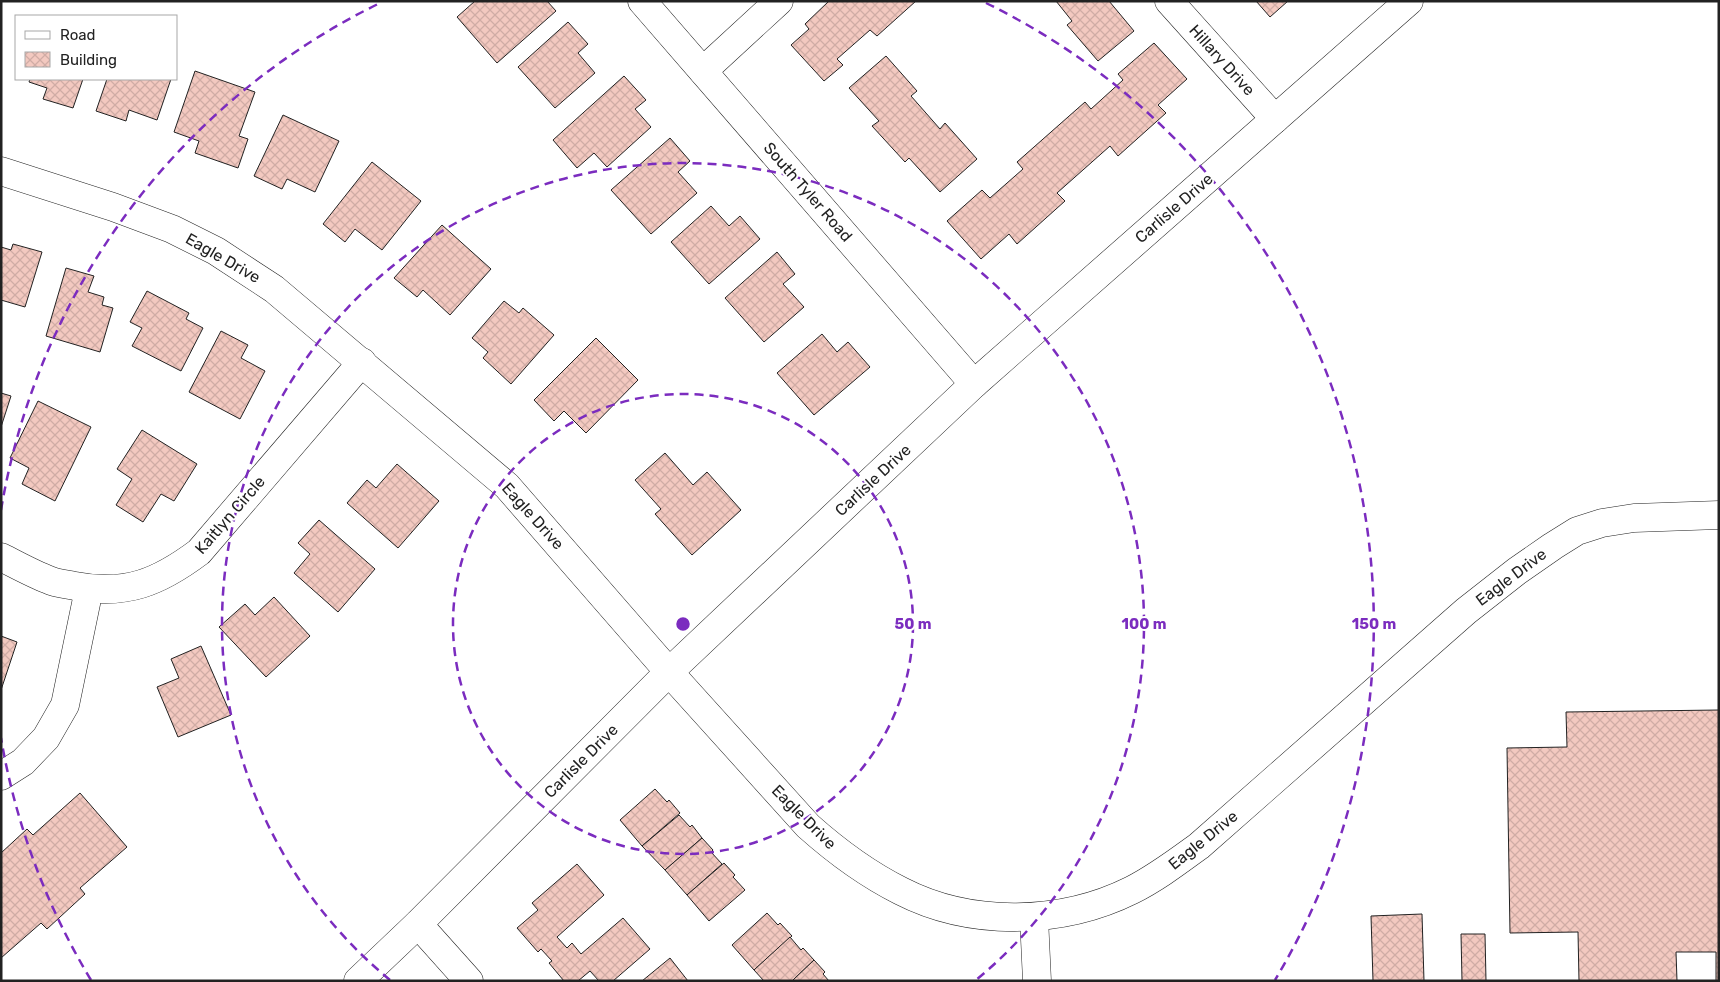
<svg xmlns="http://www.w3.org/2000/svg" width="1720" height="982" viewBox="0 0 1720 982" font-family="Rubik,sans-serif">
	<defs>
		<pattern id="building-cross-hatch" width="8" height="8" patternUnits="userSpaceOnUse" patternTransform="scale(1.25)"><rect width="8" height="8" fill="#f3c9c0"/><path d="M0 0l8 8M0 8l8-8" fill="none" stroke="#d0aca5"/></pattern>
	</defs>
	<rect width="100%" height="100%" fill="#fff"/>
	<g fill="url(#building-cross-hatch)" stroke="#222">
		<path d="M475 1H547L556 11 497 63 457 17Z"/>
		<path d="M829 1H916L877 36 870 30 837 59 843 65 824 81 791 45 809 29 805 24Z"/>
		<path d="M1056 1H1109L1134 31 1098 61 1067 25 1072 21Z"/>
		<path d="M1256 1H1288L1270 17Z"/>
		<path d="M568 22 588 44 578 53 595 73 555 108 518 67Z"/>
		<path d="M1154 43 1187 79 1158 105 1166 113 1118 156 1110 146 1057 193 1065 201 1017 244 1009 234 981 259 947 221 982 190 990 198 1023 169 1017 162 1085 102 1091 109 1123 80 1118 74Z"/>
		<path d="M886 56 917 91 911 96 940 129 945 123 977 159 940 192 909 158 905 162 872 126 879 121 849 88Z"/>
		<path d="M195 71 255 92 239 136 248 139 238 168 195 153 199 141 174 132Z"/>
		<path d="M624 76 646 100 635 109 651 127 607 167 594 153 577 168 553 140Z"/>
		<path d="M30 79H83L73 108 43 99 47 88 29 82Z"/>
		<path d="M107 79H171L157 120 129 110 126 121 96 111Z"/>
		<path d="M283 115 339 141 315 192 287 179 282 189 254 176Z"/>
		<path d="M670 138 690 161 678 172 697 193 651 234 611 190Z"/>
		<path d="M372 162 421 201 382 250 355 229 345 242 323 224Z"/>
		<path d="M711 206 729 226 740 216 760 239 709 284 671 242Z"/>
		<path d="M442 225 491 269 450 315 423 290 417 297 394 278Z"/>
		<path d="M13 244 42 252 25 307 1 300V247L11 250Z"/>
		<path d="M777 252 795 274 783 284 804 307 764 342 725 298Z"/>
		<path d="M66 268 94 276 88 292 104 297 102 305 113 308 100 352 46 336Z"/>
		<path d="M147 291 189 313 186 319 203 328 181 371 132 346 142 328 130 322Z"/>
		<path d="M504 301 519 313 523 308 554 335 511 384 483 358 488 352 472 338Z"/>
		<path d="M221 331 248 345 241 358 265 371 240 419 189 392Z"/>
		<path d="M822 334 837 352 848 342 870 367 814 415 777 373Z"/>
		<path d="M596 338 638 380 586 433 564 411 554 421 534 400Z"/>
		<path d="M1 393 11 396 1 427Z"/>
		<path d="M38 401 91 427 55 501 22 484 29 468 10 458Z"/>
		<path d="M142 430 197 464 174 501 161 494 143 522 116 505 132 479 117 469Z"/>
		<path d="M665 453 693 485 707 472 741 510 692 555 655 514 661 509 635 480Z"/>
		<path d="M397 464 439 501 398 548 347 503 367 480 376 488Z"/>
		<path d="M319 520 375 569 338 612 294 573 310 554 298 543Z"/>
		<path d="M274 597 310 636 266 677 219 627 245 604 255 615Z"/>
		<path d="M1 636 17 642 1 690Z"/>
		<path d="M201 646 231 715 178 737 157 687 179 678 171 659Z"/>
		<path d="M1719 710V981H1716V952H1676L1677 981H1579L1578 932 1510 933 1507 748 1567 747 1566 712Z"/>
		<path d="M655 789 667 802 669 800 680 813 642 846 620 820Z"/>
		<path d="M80 793 127 847 80 888 85 894 47 929 41 923 1 958V853L27 829 33 835Z"/>
		<path d="M679 815 690 827 692 825 702 838 665 870 642 846Z"/>
		<path d="M702 838 713 850 711 852 722 864 687 895 665 870Z"/>
		<path d="M724 863 735 875 733 877 745 890 709 921 687 895Z"/>
		<path d="M577 864 604 895 557 937 567 948 572 943 581 954 623 918 650 949 613 981H599L590 971 578 981H564L549 963 552 961 541 949 538 952 517 928 538 910 532 903Z"/>
		<path d="M767 913 777 924 778 925 780 923 792 936 754 970 732 945Z"/>
		<path d="M1422 914 1424 981H1373L1371 916Z"/>
		<path d="M1461 934H1485L1486 981H1462Z"/>
		<path d="M790 937 801 950 803 948 814 960 792 981H764L754 970Z"/>
		<path d="M670 958 688 981H642Z"/>
		<path d="M814 960 825 972 823 974 829 981H792Z"/>
	</g>
	<g fill="none" stroke-linecap="round" stroke-linejoin="round">
		<g stroke="#222" stroke-width="29">
			<g id="minor">
				<path d="M642 1 974 384"/>
				<path d="M1169 1 1275 119"/>
				<path d="M703 71 779 1"/>
				<path d="M1 171 113 207 172 229 216 251 274 289 507 486 669 672 808 826C836 851 867 874 901 891 971 927 1062 925 1132 890 1156 878 1177 862 1199 846L1466 611 1517 571 1553 546 1577 531 1602 523 1634 518 1719 515"/>
				<path d="M1 557C17 565 33 574 49 580 57 584 67 584 75 586 126 596 159 582 199 552L362 362"/>
				<path d="M1 776 23 762 46 738 65 705 89 589"/>
				<path d="M1034 918 1037 981"/>
				<path d="M418 924 469 981"/>
				<path d="M358 981 418 924 669 672 974 384 1409 1"/>
			</g>
		</g>
		<use href="#minor" stroke="#fff" stroke-width="28"/>
	</g>
	<g fill="none" stroke="#7b2cbf" stroke-width="2.5" stroke-dasharray="9 6">
		<circle cx="683" cy="624" r="230"/>
		<path d="M390 980A461 461 0 1 1 976 980"/>
		<path d="M91 980A691 691 0 0 1 1 738M1 510A691 691 0 0 1 380 3M986 3A691 691 0 0 1 1275 980"/>
	</g>
	<g text-anchor="middle" dominant-baseline="central" stroke-width="4" stroke-linejoin="round" paint-order="stroke">
		<g font-size="16" fill="#222" stroke="#fff">
			<text transform="translate(1222 60) rotate(48)">Hillary Drive</text>
			<text transform="translate(808 192) rotate(49)">South Tyler Road</text>
			<text transform="translate(1174 208) rotate(-41)">Carlisle Drive</text>
			<text transform="translate(223 258) rotate(30)">Eagle Drive</text>
			<text transform="translate(873 480) rotate(-43)">Carlisle Drive</text>
			<text transform="translate(230 515) rotate(-49)">Kaitlyn Circle</text>
			<text transform="translate(533 516) rotate(48)">Eagle Drive</text>
			<text transform="translate(1511 577) rotate(-37)">Eagle Drive</text>
			<text transform="translate(581 761) rotate(-45)">Carlisle Drive</text>
			<text transform="translate(804 817) rotate(45)">Eagle Drive</text>
			<text transform="translate(1203 840) rotate(-39)">Eagle Drive</text>
		</g>
	</g>
	<circle cx="683" cy="624" r="8" fill="#7b2cbf" stroke="#fff" stroke-width="2.5"/>
	<g font-size="15" text-anchor="middle" font-weight="bold" fill="#7b2cbf" stroke="#fff" stroke-width="4" stroke-linejoin="round" paint-order="stroke">
		<text x="913" y="629">50 m</text>
		<text x="1144" y="629">100 m</text>
		<text x="1374" y="629">150 m</text>
	</g>
	<rect width="1720" height="982" fill="none" stroke="#222222" stroke-width="5"/>
	<rect x="15" y="15" width="162" height="65" fill="#ffffff" stroke="#a7a7a7"/>
	<rect x="25" y="31" width="25" height="8" fill="#ffffff" stroke="#a7a7a7"/>
	<text x="60" y="40" font-size="15" fill="#222222">Road</text>
	<rect x="25" y="52" width="25" height="15" fill="url(#building-cross-hatch)" stroke="#a7a7a7"/>
	<text x="60" y="65" font-size="15" fill="#222222">Building</text>
</svg>
